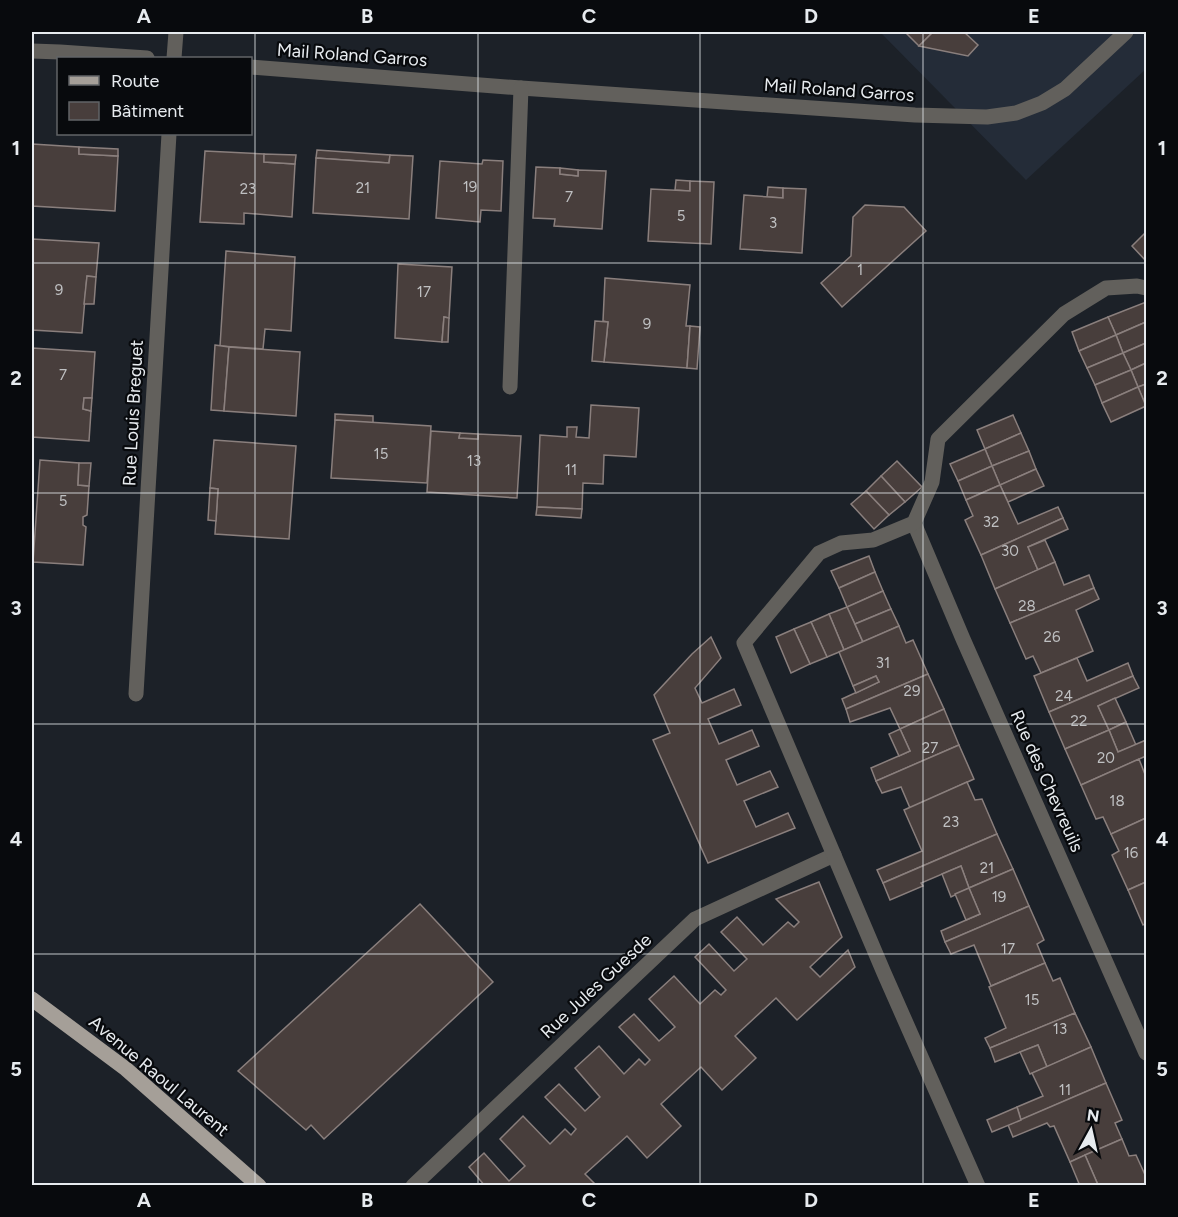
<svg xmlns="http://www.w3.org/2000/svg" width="1178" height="1217" viewBox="0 0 1178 1217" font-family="Figtree,sans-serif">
	<rect width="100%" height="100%" fill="#1c2128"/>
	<path fill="#242c38" d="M880 32H1146V69L1026 180Z"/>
	<g fill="#483e3c" stroke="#8a7f7d" stroke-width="1.5">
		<path d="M905 32H933L919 46Z"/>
		<path d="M933 32H964L978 45 968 56 919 46Z"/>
		<path d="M32 144 79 147V154L118 156 115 211 32 206Z"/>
		<path d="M79 147 118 149V156L79 154Z"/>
		<path d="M317 150 390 155 389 163 316 158Z"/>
		<path d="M205 151 264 154V162L295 164 292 217 244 213V224L200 222Z"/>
		<path d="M264 154 296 155 295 164 264 162Z"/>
		<path d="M390 155 413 156 409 219 313 213 316 158 389 163Z"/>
		<path d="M483 160 503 161 501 211 481 210 480 222 436 218 440 161 482 164Z"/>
		<path d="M536 167 560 168V174L578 176V170L606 171 602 229 554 226 555 219 533 218Z"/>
		<path d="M560 168 578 170V176L560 174Z"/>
		<path d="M676 180 690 181V191L675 190Z"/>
		<path d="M690 181 714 182 711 244 648 241 651 189 690 191Z"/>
		<path d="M768 187 783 188V198L767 197Z"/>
		<path d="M783 188 806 189 802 253 740 249 744 195 783 198Z"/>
		<path d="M865 205 904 207 926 231 842 307 821 283 851 256 853 217Z"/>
		<path d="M1145 233 1146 234V261L1132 246Z"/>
		<path d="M32 239 99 243 96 277 87 276 82 333 32 330Z"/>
		<path d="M226 251 295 257 291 331 265 329 263 349 220 346Z"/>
		<path d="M398 264 452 267 449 318 444 317 442 342 395 338Z"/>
		<path d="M87 276 96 277 94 304H84Z"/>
		<path d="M605 278 690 285 686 326H690L687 368 604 362 608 322 603 321Z"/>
		<path d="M1146 302V322L1116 335 1108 317Z"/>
		<path d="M444 317 449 318 448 342H442Z"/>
		<path d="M1108 317 1116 335 1079 351 1072 332Z"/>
		<path d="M595 321 608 322 604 362 592 361Z"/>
		<path d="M1146 322V343L1123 353 1116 335Z"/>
		<path d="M690 326 700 327 697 369 687 368Z"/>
		<path d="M1116 335 1123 353 1087 368 1079 351Z"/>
		<path d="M1146 343V363L1131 370 1123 353Z"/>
		<path d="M215 345 229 347 224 411 211 410Z"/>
		<path d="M229 347 300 352 296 416 224 411Z"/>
		<path d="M32 348 95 352 92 398H84L83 409 91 411 89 441 32 437Z"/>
		<path d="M1123 353 1131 370 1095 385 1087 368Z"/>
		<path d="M1146 363V384L1138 387 1131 370Z"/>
		<path d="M1131 370 1138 387 1102 403 1095 385Z"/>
		<path d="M1146 384V406L1138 387Z"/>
		<path d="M1138 387 1146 406 1111 422 1102 403Z"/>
		<path d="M84 398H92L91 411 83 409Z"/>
		<path d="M591 405 639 408 636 457 604 455 603 484 583 483 582 509 537 507 540 435 567 437V427H577L576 437 589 438Z"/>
		<path d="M335 414 373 416V423L335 420Z"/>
		<path d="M1013 415 1021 433 985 449 977 430Z"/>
		<path d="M335 420 431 426 427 483 331 478Z"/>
		<path d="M431 431 460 433 459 438 478 439V434L521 436 517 498 427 492Z"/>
		<path d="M460 433 478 434V439L459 438Z"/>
		<path d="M1021 433 1029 451 992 466 985 449Z"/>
		<path d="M214 440 296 446 289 539 215 534 218 489 210 488Z"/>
		<path d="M985 449 992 466 958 481 950 464Z"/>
		<path d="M1029 451 1036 469 1000 485 992 466Z"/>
		<path d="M40 460 79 463 78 485 89 486 87 515 83 517V525L86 527 83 565 33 562Z"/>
		<path d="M897 461 922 487 905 502 881 476Z"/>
		<path d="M79 463H91L89 486 78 485Z"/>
		<path d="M992 466 1000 485 966 500 958 481Z"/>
		<path d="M1036 469 1044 486 1008 502 1000 485Z"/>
		<path d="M881 476 905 502 889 515 866 491Z"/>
		<path d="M1000 485 1018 524 1058 507 1063 518 981 555 965 520 973 516 966 500Z"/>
		<path d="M210 488 218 489 216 521 208 520Z"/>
		<path d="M866 491 889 515 874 529 851 504Z"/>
		<path d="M537 507 582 509 581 518 536 515Z"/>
		<path d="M1063 518 1068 529 1028 547 1038 570 995 589 981 555Z"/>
		<path d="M1045 540 1055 562 1038 570 1028 547Z"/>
		<path d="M869 556 875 572 839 588 831 571Z"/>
		<path d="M1055 562 1064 585 1089 575 1094 588 1010 623 995 589Z"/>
		<path d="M875 572 883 591 847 607 839 588Z"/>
		<path d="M1094 588 1099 599 1076 610 1093 651 1041 673 1033 656 1026 659 1010 623Z"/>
		<path d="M883 591 891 609 855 624 847 607Z"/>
		<path d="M847 607 863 642 844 650 829 614Z"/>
		<path d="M891 609 899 626 863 642 855 624Z"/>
		<path d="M829 614 844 650 827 657 811 622Z"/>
		<path d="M811 622 827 657 810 664 794 629Z"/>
		<path d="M899 626 906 643 913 640 928 674 846 709 842 699 879 682 876 676 853 686 839 652Z"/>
		<path d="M794 629 810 664 791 673 776 637Z"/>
		<path d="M711 637 721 658 695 688 702 703 734 689 741 705 708 719 719 744 752 730 759 746 726 760 737 785 770 771 778 787 744 801 756 827 788 813 795 828 708 863 653 740 670 733 654 695 692 654Z"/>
		<path d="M1077 658 1087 681 1128 663 1133 676 1049 712 1034 676Z"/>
		<path d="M928 674 944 709 900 729 890 708 850 722 846 709Z"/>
		<path d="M876 676 879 682 856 693 853 686Z"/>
		<path d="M1133 676 1139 688 1098 706 1109 730 1065 749 1049 712Z"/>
		<path d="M1115 698 1126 722 1109 730 1098 706Z"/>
		<path d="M944 709 959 745 876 781 871 768 910 751 900 729Z"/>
		<path d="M1126 722 1136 745 1118 752 1109 730Z"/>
		<path d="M900 729 910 751 899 756 889 734Z"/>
		<path d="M1109 730 1118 752 1146 740V756L1081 785 1065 749Z"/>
		<path d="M959 745 974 779 910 808 901 787 882 793 876 781Z"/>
		<path d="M1139 759 1146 777V818L1111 834 1103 817 1096 819 1081 785Z"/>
		<path d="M967 782 975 800 982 799 997 834 883 883 877 870 922 851 904 810Z"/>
		<path d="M1146 818V882L1128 890 1112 855 1119 851 1111 834Z"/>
		<path d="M997 834 1013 869 969 888 961 866 921 883 923 886 890 900 883 883Z"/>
		<path d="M961 866 969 888 951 897 942 874Z"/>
		<path d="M1013 869 1029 906 945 942 941 931 980 914 969 888Z"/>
		<path d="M819 882 842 937 810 967 820 977 848 950 855 967 797 1020 776 998 735 1036 756 1058 722 1090 701 1067 661 1104 681 1126 647 1158 627 1136 585 1174 597 1186H485L469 1167 484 1153 509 1181 525 1166 500 1139 523 1116 550 1144 565 1129 571 1135 576 1129 545 1097 559 1084 585 1111 600 1097 575 1068 599 1046 624 1074 639 1059 645 1065 650 1060 619 1027 634 1014 659 1041 675 1027 649 999 674 976 700 1004 715 990 721 995 726 990 695 957 709 944 734 971 747 959 721 932 737 917 763 945 788 922 794 927 799 922 776 899Z"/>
		<path d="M1146 882V923L1143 925 1128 890Z"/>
		<path d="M969 888 980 914 966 920 955 894Z"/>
		<path d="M420 904 493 982 324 1139 311 1125 306 1130 238 1071Z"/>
		<path d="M1029 906 1044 940 1037 944 1045 963 991 986 974 945 951 954 945 942Z"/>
		<path d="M1045 963 1053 981 1060 978 1075 1013 990 1048 985 1038 1006 1028 989 987Z"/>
		<path d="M1075 1013 1091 1047 1047 1067 1038 1045 995 1062 990 1048Z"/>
		<path d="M1038 1045 1047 1067 1030 1074 1020 1052Z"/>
		<path d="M1091 1047 1106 1083 1021 1120 1017 1107 1043 1096 1032 1073Z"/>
		<path d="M1106 1083 1122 1120 1115 1123 1122 1139 1070 1162 1054 1126 1050 1127 1047 1123 1013 1137 1008 1125Z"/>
		<path d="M1017 1107 1021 1120 992 1132 987 1120Z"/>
		<path d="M1122 1139 1129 1156 1136 1155 1146 1177V1186H1096L1098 1185 1085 1155Z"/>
		<path d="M1085 1155 1098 1185 1096 1186H1080L1070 1162Z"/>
	</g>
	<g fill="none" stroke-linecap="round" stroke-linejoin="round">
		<g stroke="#62605c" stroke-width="15">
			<path d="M32 51 60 52 147 58"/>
			<path d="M174 58 176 32"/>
			<path d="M250 67 521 88 915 115 987 117 1016 113 1042 103 1065 89 1126 32"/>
			<path d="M510 387 521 88"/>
			<path d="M914 523 963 639 1146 1053"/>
			<path d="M136 694 169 134"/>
			<path d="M413 1186 695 919 834 855"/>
			<path d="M978 1186 884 973 744 643 819 553 841 543 873 540 914 523 932 482 938 439 1064 314 1106 288 1137 286 1146 288"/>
		</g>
		<path stroke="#a59f98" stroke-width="15" d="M32 999 126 1069 259 1186"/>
	</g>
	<path fill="none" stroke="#e7ebef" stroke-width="1.5" stroke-opacity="0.55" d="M255 32V1186M478 32V1186M700 32V1186M923 32V1186M32 263H1146M32 493H1146M32 724H1146M32 954H1146"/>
	<g text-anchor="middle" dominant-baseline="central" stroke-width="4.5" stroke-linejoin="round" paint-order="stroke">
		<g font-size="15" fill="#bfc0c2">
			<text x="470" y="187">19</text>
			<text x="363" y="188">21</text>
			<text x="248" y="189">23</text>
			<text x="569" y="197">7</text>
			<text x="681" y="216">5</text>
			<text x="773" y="223">3</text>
			<text x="860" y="270">1</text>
			<text x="59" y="290">9</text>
			<text x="424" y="292">17</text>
			<text x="647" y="324">9</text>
			<text x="63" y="375">7</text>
			<text x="381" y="454">15</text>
			<text x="474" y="461">13</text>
			<text x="571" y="470">11</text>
			<text x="63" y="501">5</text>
			<text x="991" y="522">32</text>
			<text x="1010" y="551">30</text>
			<text x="1027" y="606">28</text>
			<text x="1052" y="637">26</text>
			<text x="883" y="663">31</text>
			<text x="912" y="691">29</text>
			<text x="1064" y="696">24</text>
			<text x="1079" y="721">22</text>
			<text x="930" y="748">27</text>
			<text x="1106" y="758">20</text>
			<text x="1117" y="801">18</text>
			<text x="951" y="822">23</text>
			<text x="1131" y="853">16</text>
			<text x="987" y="868">21</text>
			<text x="999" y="897">19</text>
			<text x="1008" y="949">17</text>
			<text x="1032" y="1000">15</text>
			<text x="1060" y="1029">13</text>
			<text x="1065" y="1090">11</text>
		</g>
		<g font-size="18" fill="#e7ebef" stroke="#080a0d">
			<text transform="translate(352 55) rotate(4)">Mail Roland Garros</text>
			<text transform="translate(839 90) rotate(4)">Mail Roland Garros</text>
			<text transform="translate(133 413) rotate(-87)">Rue Louis Breguet</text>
			<text transform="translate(1047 781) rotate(66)">Rue des Chevreuils</text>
			<text transform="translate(596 986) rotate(-43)">Rue Jules Guesde</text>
			<text transform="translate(159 1076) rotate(40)">Avenue Raoul Laurent</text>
		</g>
	</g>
	<rect width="1178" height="1217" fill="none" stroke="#080a0d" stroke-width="66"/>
	<rect x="57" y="57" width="195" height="78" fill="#080a0d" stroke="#616467" stroke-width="1.5"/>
	<rect x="69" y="76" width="30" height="9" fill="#a59f98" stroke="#616467" stroke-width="1.5"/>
	<text x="111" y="87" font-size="18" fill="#e7ebef">Route</text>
	<rect x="69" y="102" width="30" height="18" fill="#483e3c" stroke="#616467" stroke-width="1.5"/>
	<text x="111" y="117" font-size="18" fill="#e7ebef">Bâtiment</text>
	<g transform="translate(1091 1130) rotate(8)" stroke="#080a0d" stroke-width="4.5" paint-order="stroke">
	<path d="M0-4.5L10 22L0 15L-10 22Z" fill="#e7ebef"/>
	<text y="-9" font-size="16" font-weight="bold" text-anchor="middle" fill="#e7ebef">N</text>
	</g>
	<rect x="33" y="33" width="1112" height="1151" fill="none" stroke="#e7ebef" stroke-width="2"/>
	<g font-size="20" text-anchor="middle" font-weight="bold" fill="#e7ebef">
		<text x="144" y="23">A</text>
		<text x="367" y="23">B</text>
		<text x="589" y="23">C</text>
		<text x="811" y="23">D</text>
		<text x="1034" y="23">E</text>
		<text x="16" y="155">1</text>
		<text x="1162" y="155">1</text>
		<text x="16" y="385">2</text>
		<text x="1162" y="385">2</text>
		<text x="16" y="615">3</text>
		<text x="1162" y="615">3</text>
		<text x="16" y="846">4</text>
		<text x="1162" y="846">4</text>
		<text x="16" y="1076">5</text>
		<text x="1162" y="1076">5</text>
		<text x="144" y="1207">A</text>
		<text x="367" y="1207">B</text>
		<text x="589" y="1207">C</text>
		<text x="811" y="1207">D</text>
		<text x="1034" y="1207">E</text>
	</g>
</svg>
